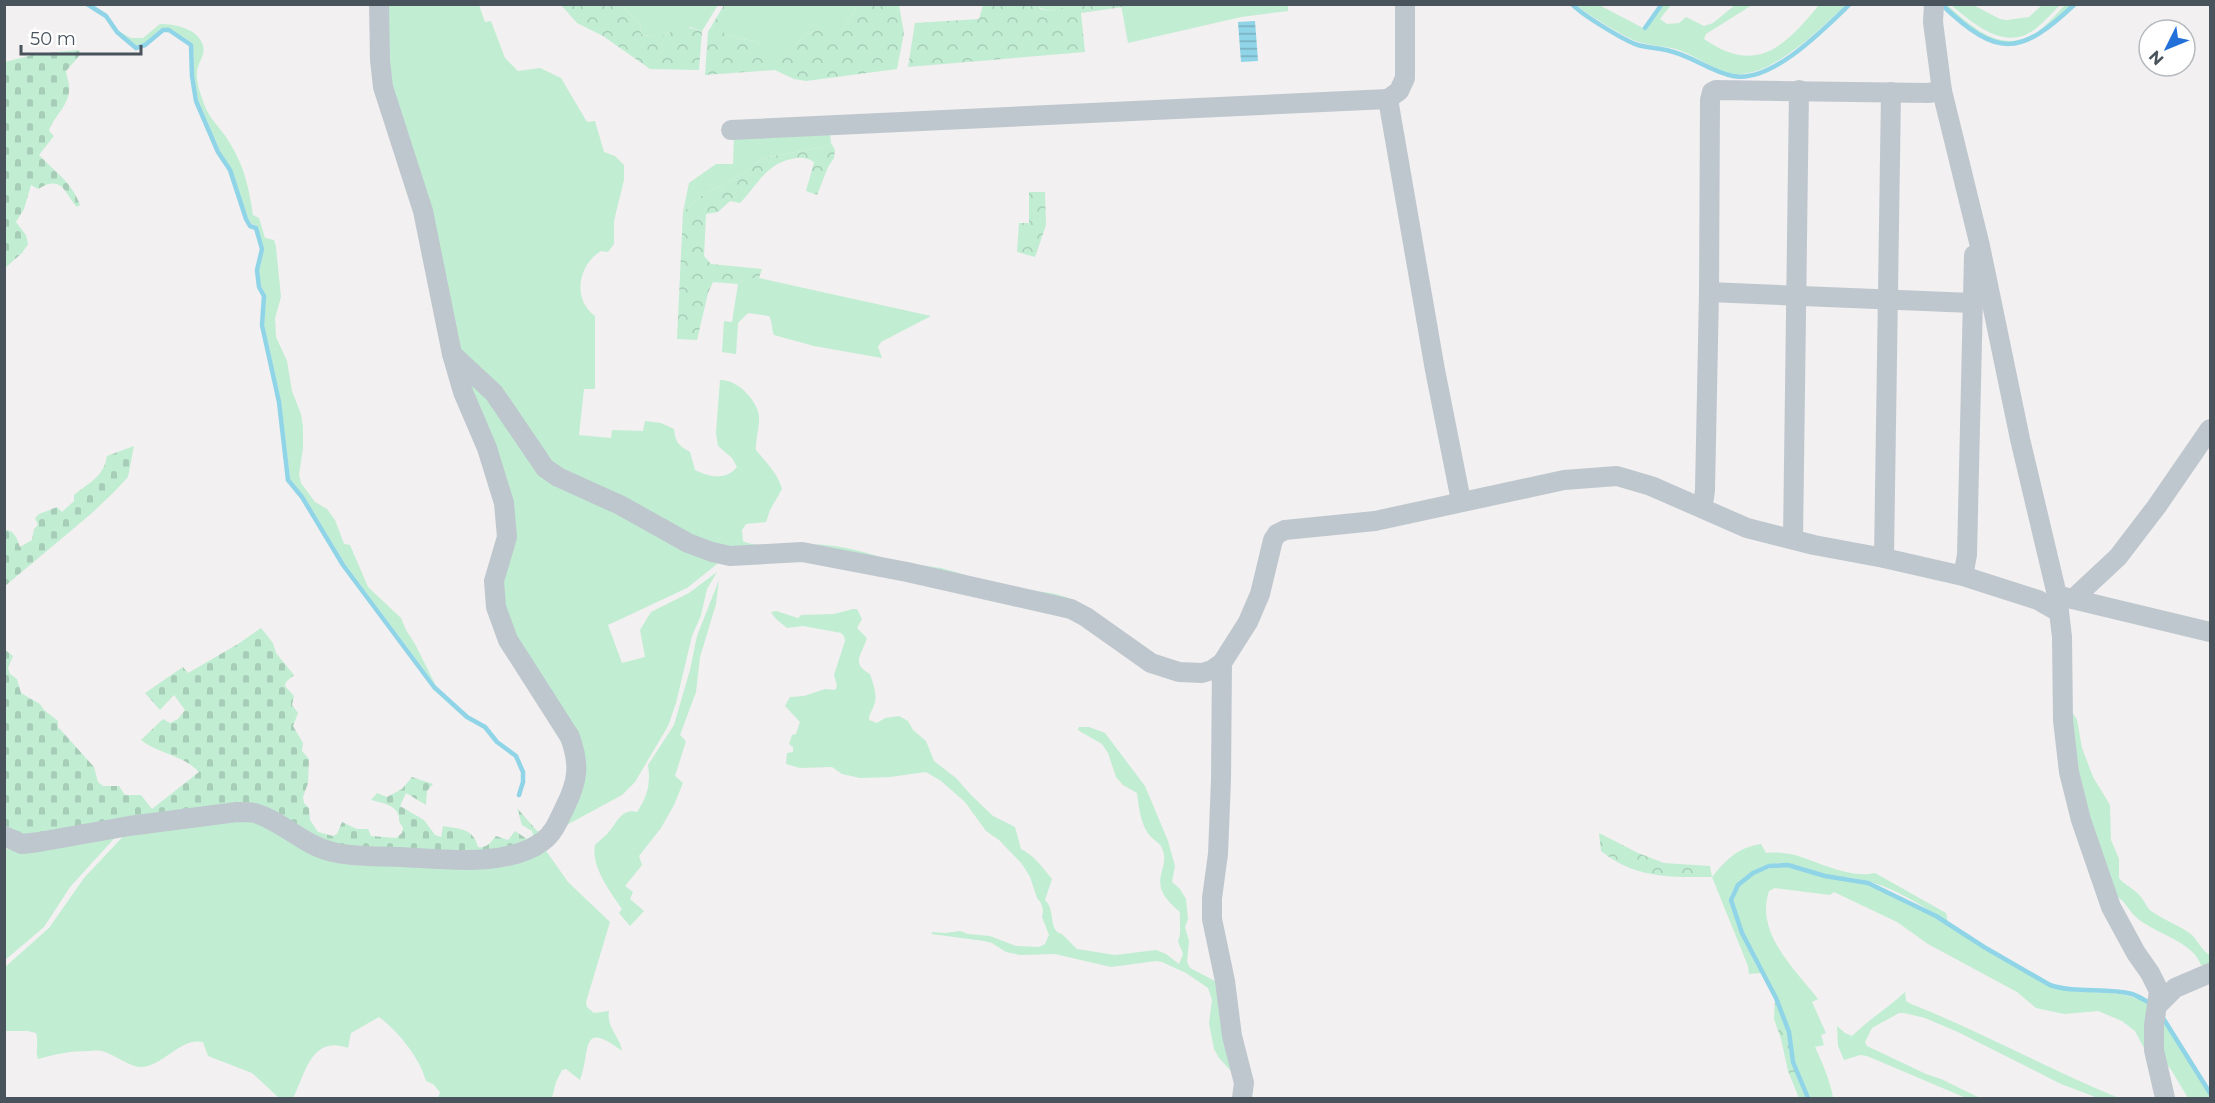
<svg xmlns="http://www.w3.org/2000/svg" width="2215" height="1103" viewBox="0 0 2215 1103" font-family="Montserrat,sans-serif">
	<defs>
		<pattern id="forest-crowns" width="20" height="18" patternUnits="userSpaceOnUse" patternTransform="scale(1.5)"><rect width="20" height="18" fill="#c1edd3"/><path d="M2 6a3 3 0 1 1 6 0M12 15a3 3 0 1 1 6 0" fill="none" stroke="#a7cdb8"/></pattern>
		<pattern id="cemetery-stones" width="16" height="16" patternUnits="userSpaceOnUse" patternTransform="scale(1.5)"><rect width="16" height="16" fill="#c1edd3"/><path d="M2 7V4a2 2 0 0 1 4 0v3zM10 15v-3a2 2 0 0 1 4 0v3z" fill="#a7cdb8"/></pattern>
		<pattern id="water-rules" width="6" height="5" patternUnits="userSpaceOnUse" patternTransform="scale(1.5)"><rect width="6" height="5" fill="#90d4e7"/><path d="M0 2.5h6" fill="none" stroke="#78afbe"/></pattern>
	</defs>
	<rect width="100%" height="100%" fill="#f2f0f0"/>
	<g fill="#c1edd3">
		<path d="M1288 4V11L1241 17 1128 43 1121 5Z"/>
		<path d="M384 5H479L485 22 491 21 505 58 518 71 540 68 561 78 587 122 595 121 604 152 615 156 624 165V180L614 221V244L608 252 601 251C578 265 572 299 595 316V389H584L579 435 611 438 612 430 643 431 645 421 661 423 674 429C675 442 679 446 690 452L695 470C709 477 726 481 737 467L732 458 718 446 716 433 720 380C737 379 757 400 759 416 760 427 755 439 756 450 766 462 778 474 782 489L770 510 766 522 746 524 742 530 743 541C759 550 803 543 825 545 852 547 878 557 905 563 917 565 930 566 941 568 962 573 982 581 1003 586 1031 593 1063 589 1086 608L944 578 731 553 564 477 464 362 395 115Z"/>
		<path d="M621 5H718L702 31 690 27 673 31 659 38 641 34 640 25Z"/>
		<path d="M724 5H857L855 11 847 21 836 30H818L807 34 789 50 775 58 755 41 735 38 724 33Z"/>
		<path d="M1038 5H1074C1062 10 1052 13 1040 8Z"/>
		<path d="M1576 5H1599L1645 29 1664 5H1671L1660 19 1667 24 1679 23 1686 17 1704 26 1713 23 1735 5H1752L1706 34 1704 39C1757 76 1785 46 1819 5H1846C1821 28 1771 78 1735 74 1716 72 1695 55 1676 49 1664 46 1651 46 1639 42 1627 39 1587 14 1576 5Z"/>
		<path d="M1943 5H1947C1968 23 1995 50 2026 38 2041 33 2054 16 2065 5H2073C2018 56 1998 56 1943 5Z"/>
		<path d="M1951 5H1973L2000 19 2007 20 2029 17 2042 5H2060C2050 15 2039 29 2025 35 1997 46 1971 21 1951 5Z"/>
		<path d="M160 24C174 24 194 28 201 41 208 53 199 59 197 71 196 81 199 89 202 98 207 116 216 123 226 137 244 165 248 183 253 215L259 218 265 238 274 240 276 247 281 297 275 318 276 337 287 361 292 391 301 414 303 427V448L299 475 301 483 315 502 327 509 335 520 344 544 350 545 368 587 401 618 406 630 415 644 436 686 345 564 304 496 290 479 281 402 264 324 266 295 261 286 259 270 264 249 257 226 252 224 248 218 231 169 220 151 198 100 194 76 193 44 170 28H162L144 43 136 45 118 31 131 38H143Z"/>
		<path d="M830 132 831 143 818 148 768 157 758 161 748 171 703 195 683 212 689 183 716 164H733L734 137Z"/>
		<path d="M744 278H759L931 316 881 342 878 347 882 358 814 346 774 335C771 328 773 323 769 316L748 313 738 323 736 354 722 352 724 321 732 322 738 284Z"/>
		<path d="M471 378 536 463 726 557 687 588 608 625 622 663 645 657 640 630 651 612 689 593 717 572 707 589 701 615 692 636 676 703 668 726 635 782 622 795 563 827 579 787 535 677 499 601 507 549 467 389Z"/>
		<path d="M719 580 716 604 700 657 696 692 680 735 686 741 675 776 683 783 674 805 661 828 639 856 642 865 625 886 633 892 630 899 644 911 630 926 619 913 622 909C610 891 591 867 595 845 599 841 603 838 607 834 616 825 621 807 637 812 647 797 651 784 648 765L674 725 690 670 697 636Z"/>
		<path d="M853 609H857L862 619 857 628 867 638C862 655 850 663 870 674 873 683 878 696 874 705 872 712 869 713 869 720L877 723 885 718 899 716 908 721 913 730 926 741 934 761 956 778 971 795 993 816 1015 827 1021 849C1035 856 1042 867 1052 879L1045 900C1055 910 1049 922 1057 932L1062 934 1077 949 1115 955 1156 950 1166 954 1179 964 1183 954 1178 941C1182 933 1179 922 1180 912 1141 880 1174 871 1161 846 1158 842 1154 840 1151 837 1140 825 1139 807 1137 793L1123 785 1116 777 1108 753 1102 744 1081 732 1078 730 1079 727H1089L1105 733 1145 786 1168 841 1175 866 1172 882 1180 889 1186 899 1188 919 1185 927 1189 941 1187 962 1190 968 1221 984 1240 1081 1219 1058 1214 1049 1209 1023 1212 1000 1208 988 1186 973 1162 962 1156 961 1111 967 1055 954 1020 955 1006 952 992 943 984 941 931 934 933 932 945 933 960 931 968 934 990 936 1016 946 1039 947 1045 944 1049 935 1042 917 1043 910 1041 903 1037 898 1030 877 1022 864 999 840 986 831 965 802 941 781 926 772 890 777 860 778 842 774 832 767 800 768 786 764 787 753 793 752V747L789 744 792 735 796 734 800 722 785 706 790 697 804 696 825 689 835 690 837 686 834 675 845 641 844 636 841 633 803 626 787 628 776 619 771 612 776 611 798 618 801 615 834 614Z"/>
		<path d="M2068 705 2077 720 2082 748 2093 777 2110 805 2111 840 2119 859V878C2125 886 2134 888 2140 896 2145 901 2146 907 2151 911 2164 920 2179 925 2192 935 2198 941 2203 952 2210 955V968L2201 965C2193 941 2153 933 2136 917 2127 909 2125 899 2113 895L2075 770Z"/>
		<path d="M239 815 348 860 542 845 568 882 610 922 586 1002 587 1007 594 1013 609 1011C606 1028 620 1036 622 1051 579 1018 591 1052 580 1080L566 1069 562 1070 556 1082 552 1098H438L440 1092 433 1084 426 1081C420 1058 398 1031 379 1017L351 1033 348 1048C311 1034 305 1075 293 1098H279L252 1073 208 1056 203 1042C180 1037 163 1067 140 1067 131 1067 113 1054 102 1051 97 1050 92 1051 88 1051 69 1051 56 1054 38 1059 35 1050 39 1042 36 1033L28 1031H5L4 968 49 928 84 878 131 828Z"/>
		<path d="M121 831 70 887 44 927 5 960V849Z"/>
		<path d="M1761 844 1766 853C1776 852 1786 853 1795 855 1818 862 1851 879 1875 873L1946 913 1948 922C1924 907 1895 888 1867 881 1853 877 1839 877 1826 875 1813 872 1799 864 1786 863 1762 862 1736 877 1729 900L1741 933 1761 973 1749 974 1748 966 1712 877C1727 859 1737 848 1761 844Z"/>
		<path d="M1787 866 1824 877 1867 884 1888 892 1935 917 2050 986C2083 998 2114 985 2149 1004L2147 1054 2135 1031 2122 1021 2098 1011 2064 1014 2036 1008 2017 992 1928 944 1897 922 1834 892 1830 895 1775 888 1769 891C1755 933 1794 968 1818 999L1812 1002 1826 1033 1821 1035 1824 1045 1815 1047C1822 1062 1831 1083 1833 1098H1810L1795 1062 1790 1031 1777 997 1743 932 1732 900C1739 876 1765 867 1787 866Z"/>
		<path d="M1905 992 1906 1001 1911 1004C1982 1032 2048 1069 2119 1098H2098L2061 1084 1958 1032 1925 1018 1904 1013H1899L1872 1028 1865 1042 1867 1046 1926 1074 1941 1079 1980 1098H1966L1867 1056 1860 1055 1844 1060 1838 1046 1837 1026 1845 1033 1852 1036C1868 1020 1888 1008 1905 992Z"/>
		<path d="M2162 1019 2210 1095V1098H2188L2170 1068 2159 1059Z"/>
	</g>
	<g fill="url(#forest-crowns)">
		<path d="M561 5H621L640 25 641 34C662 40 664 35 683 26L702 31 699 70 650 69 603 36 577 23Z"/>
		<path d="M724 5V33L735 38 755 41 775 57 789 50 807 34 818 30 836 29 847 21 855 11 857 5H899L904 33 897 69 806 81 794 79 775 70 705 75 708 32Z"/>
		<path d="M1121 5 1123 7 1081 13 1085 52 908 67 915 23 979 19 983 5H1038L1040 9C1057 14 1062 6 1077 4 1091 3 1106 4 1121 5Z"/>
		<path d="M831 143 835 150 834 158 828 167 817 195 806 191 814 162C806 157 800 157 791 159 765 165 757 186 740 203L730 201 718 212 706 214 704 256 711 264 762 269 759 278H744L738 284 713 282 708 293 697 340 677 339 683 212 703 195 748 171 758 161 768 157 818 148Z"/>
		<path d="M1029 192H1045L1046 225 1035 257 1017 252 1019 223H1029Z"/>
		<path d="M1599 833 1638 853 1664 863 1710 866 1712 877C1671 877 1636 879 1601 851Z"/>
		<path d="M1775 998 1787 1032 1792 1062 1807 1098H1799L1788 1071 1781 1039 1774 1019Z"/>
	</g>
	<g fill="url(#cemetery-stones)">
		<path d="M79 50 80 55 66 71C67 78 70 85 69 91 68 107 53 117 49 131L54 136 39 155C55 172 72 182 80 205L77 207C64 193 63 174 38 189L31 185 24 209 16 222 26 235 28 244 22 253 5 268V62L36 54Z"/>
		<path d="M134 446 128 477 115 491 92 513 5 586V530C14 530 17 538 20 547L32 540 34 529 38 525 35 518 39 514 57 507 62 512 74 501V495C88 483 104 477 107 456Z"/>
		<path d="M261 628 273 643 276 653 294 675 286 682 285 686 294 696 292 705 298 713 293 726 303 743 302 751 309 759 308 783 303 797 304 803 309 808 310 820 318 832 333 836 337 834 342 822 357 829H368L371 836 396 838 402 833 403 828 399 821C401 806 383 803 371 800L377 793 387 797 402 789 412 777 433 784 427 791 426 805 406 793 400 806 424 820 435 835 441 837 443 826C460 829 473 828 478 847 486 849 491 842 496 836L508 840 515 831 527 839 533 835 532 831 522 825 517 808 537 831 547 834 505 853 344 850 260 811 37 839 5 832 4 649 13 656 8 668 10 674 17 679 21 693 40 704 44 710 58 721V727L94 767 98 782 103 786H119L125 795H141L152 809 199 772C183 755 159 754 141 740L163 719 170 723 178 719 185 710 174 695 160 710 145 693 183 667 188 673 238 644Z"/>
	</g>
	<path fill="url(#water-rules)" d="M1255 21 1258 61 1241 62 1238 22Z"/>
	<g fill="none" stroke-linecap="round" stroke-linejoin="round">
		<g stroke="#90d4e7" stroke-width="4.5">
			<path d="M87 4 106 16 117 32 136 48 145 45 163 30H169L191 45 192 76 196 101 218 152 230 170 246 219 250 226 256 228 262 249 257 270 259 287 264 296 262 325 279 402 288 480 302 497 343 565 434 687 467 717 485 727 497 742 516 756 523 772V782L519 795"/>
			<path d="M1572 4C1582 15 1625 41 1638 45 1648 48 1659 48 1670 51 1692 56 1711 72 1733 76 1771 84 1824 29 1850 4"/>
			<path d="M1942 5C1998 58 2020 56 2075 4"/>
			<path d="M1645 28 1662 4"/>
			<path d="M2163 1018 2210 1093"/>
			<path d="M1808 1098 1793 1062 1789 1032 1776 998 1742 933 1731 900 1738 885 1753 873 1769 866 1788 865 1825 876 1868 883 1936 916 1984 947 2050 985C2076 994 2105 987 2132 994 2138 996 2144 1000 2150 1003"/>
		</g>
		<g stroke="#bfc7ce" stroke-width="20">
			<path d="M1934 4 1933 22 1942 91 1980 246 2020 439 2057 595 2062 637 2063 720 2069 772 2081 820 2111 907 2136 953 2150 973 2159 991 2154 1025V1050L2165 1098"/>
			<path d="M1388 99 1399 91 1405 78V4"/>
			<path d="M731 130 1388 99 1435 370 1461 501"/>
			<path d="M1709 292 1972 303"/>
			<path d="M452 354 494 393 545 468 558 477 620 505 688 543 712 552 730 556 802 552 907 572 1071 609 1086 617 1151 663 1179 672 1202 673 1212 670 1222 663 1248 622 1260 594 1273 540 1277 534 1285 530 1375 521 1564 480 1617 476 1651 486 1747 528 1814 545 1884 558 1963 576 2038 600 2059 612"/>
			<path d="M1700 506 1704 498 1705 490 1709 292 1710 100 1712 92 1716 90 1928 93 1942 91"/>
			<path d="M1793 539 1799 90"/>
			<path d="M1884 558 1891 92"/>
			<path d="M1963 576 1967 555 1974 255"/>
			<path d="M2064 597 2210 632"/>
			<path d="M2073 599 2118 557 2157 506 2210 429"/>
			<path d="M1222 663 1221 780 1218 854 1212 898V919L1225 981 1232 1036 1244 1083 1242 1098"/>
			<path d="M4 836 22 844 39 842 129 826 237 812C243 812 250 812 255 813 283 821 304 847 337 853 358 857 380 856 401 857 443 859 508 868 543 841 554 833 559 819 565 807 578 781 580 765 570 737L508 640 496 607 494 581 507 537 504 503 487 448 463 392 452 354 423 211 383 87 380 60 379 4"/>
			<path d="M2158 1005 2175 988 2210 973"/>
		</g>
	</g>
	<rect width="2215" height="1103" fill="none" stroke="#49535c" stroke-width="12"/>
	<g transform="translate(2167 48) rotate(227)"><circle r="28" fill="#ffffff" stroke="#b6babe" stroke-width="1.5"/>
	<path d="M0-4.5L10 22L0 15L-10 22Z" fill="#2370d9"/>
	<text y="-9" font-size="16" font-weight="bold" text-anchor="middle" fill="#49535c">N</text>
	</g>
	<path d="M21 45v9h120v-9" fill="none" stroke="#49535c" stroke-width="3"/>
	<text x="30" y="45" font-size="18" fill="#49535c" stroke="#ffffff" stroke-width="4.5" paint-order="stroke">50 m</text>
</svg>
